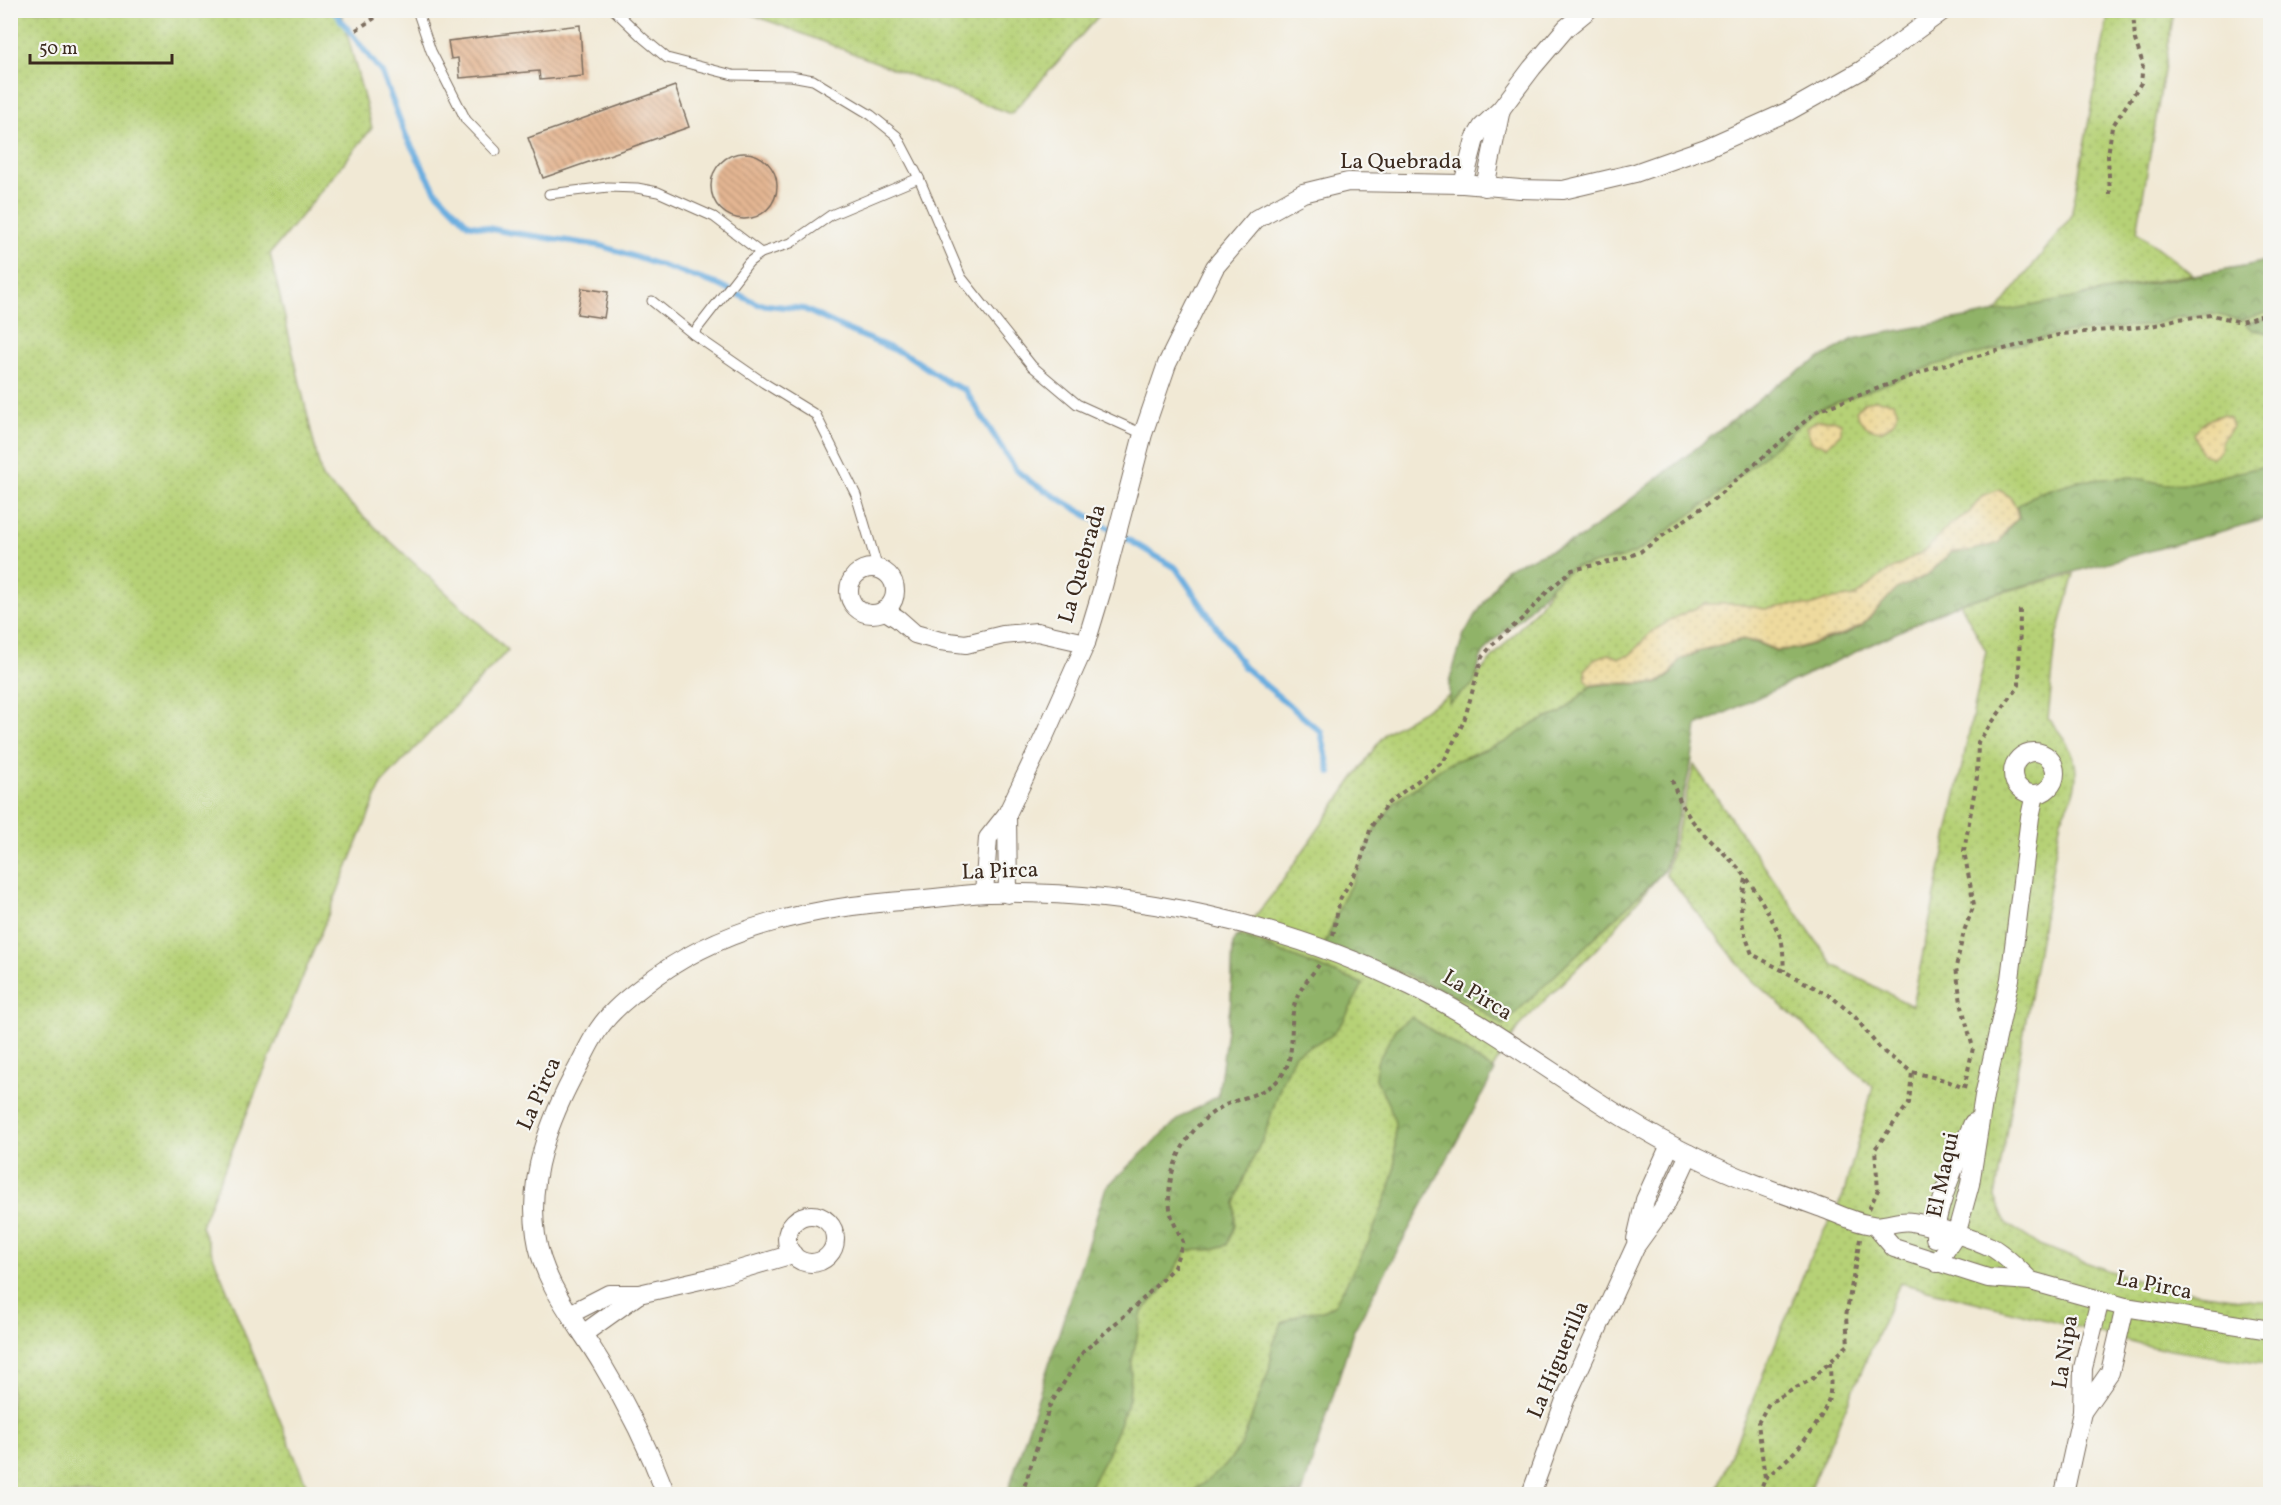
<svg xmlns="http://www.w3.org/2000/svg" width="2281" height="1505" viewBox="0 0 2281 1505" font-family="Vollkorn,serif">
	<defs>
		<pattern id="grass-dots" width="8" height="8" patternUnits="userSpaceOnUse" patternTransform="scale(1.5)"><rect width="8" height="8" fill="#b6d176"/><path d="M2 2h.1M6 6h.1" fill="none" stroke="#9db466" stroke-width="1.8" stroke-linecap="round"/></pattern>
		<pattern id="forest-crowns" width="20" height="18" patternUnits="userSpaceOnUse" patternTransform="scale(1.5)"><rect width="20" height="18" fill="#90b367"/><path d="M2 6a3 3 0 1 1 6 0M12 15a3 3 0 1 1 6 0" fill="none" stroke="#779254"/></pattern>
		<pattern id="sand-dots" width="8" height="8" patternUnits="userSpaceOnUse" patternTransform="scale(1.5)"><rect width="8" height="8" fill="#eeda9e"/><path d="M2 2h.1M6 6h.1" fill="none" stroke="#cdbb88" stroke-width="1.8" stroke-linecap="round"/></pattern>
		<pattern id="building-back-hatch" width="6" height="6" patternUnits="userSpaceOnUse" patternTransform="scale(1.5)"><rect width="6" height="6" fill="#e4b693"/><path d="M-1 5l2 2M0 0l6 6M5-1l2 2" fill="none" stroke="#ba9477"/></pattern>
	</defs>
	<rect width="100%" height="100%" fill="#f6f6f2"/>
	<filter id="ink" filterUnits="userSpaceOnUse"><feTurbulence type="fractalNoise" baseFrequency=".0167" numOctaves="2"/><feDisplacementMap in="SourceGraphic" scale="12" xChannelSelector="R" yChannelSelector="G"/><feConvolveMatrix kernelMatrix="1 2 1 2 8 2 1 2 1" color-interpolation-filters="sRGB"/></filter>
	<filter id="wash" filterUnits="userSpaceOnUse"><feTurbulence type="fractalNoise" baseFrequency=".008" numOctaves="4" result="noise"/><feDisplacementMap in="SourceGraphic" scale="24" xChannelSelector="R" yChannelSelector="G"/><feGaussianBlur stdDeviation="1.35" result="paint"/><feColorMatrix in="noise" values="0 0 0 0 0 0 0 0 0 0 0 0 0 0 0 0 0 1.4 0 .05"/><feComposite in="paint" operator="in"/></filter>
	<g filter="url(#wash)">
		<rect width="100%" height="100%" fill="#f1e9d5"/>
		<g fill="url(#grass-dots)" stroke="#787e4a" stroke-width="1.5">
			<path d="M10 11H341L372 128 270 254 322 478 508 650 382 783 201 1226 310 1494H11Z"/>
			<path d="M743 11H1103L1011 114Z"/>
			<path d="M2109 11H2174L2137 232 2192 274 2083 295 2255 264 2270 259V516L1965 600 1696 724 1666 867 1605 940 1520 1025 1493 1068 1352 1330 1300 1494H1007L1219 1097 1231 1002 1233 944 1276 890 1385 733 1470 683 1540 605 1581 537 1997 311 2071 217Z"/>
			<path d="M2074 574 2056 640 2048 719C2080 752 2085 780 2061 819L1995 1197 2006 1223 2039 1245 2107 1270 2168 1289 2255 1301H2270V1365L2157 1348 1900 1283 1808 1494H1715L1812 1253 1843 1196 1873 1087 1751 979 1666 874 1694 765 1833 965 1912 1006 1986 651 1960 603Z"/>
		</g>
		<g fill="url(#forest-crowns)" stroke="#666e42" stroke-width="1.5">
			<path d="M2270 259V312L2241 320 2212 314 2177 317 2151 325 2062 333 1935 365 1817 410 1714 498 1640 550 1622 558 1571 568 1546 591 1522 617 1493 641 1481 657 1474 684 1449 703V682L1464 634 1505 569 1581 538 1785 379 1853 339 2254 264Z"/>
			<path d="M2270 317V333L2253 330 2246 324Z"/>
			<path d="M2270 465V518L1960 603 1697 726 1691 765 1664 871 1503 1025 1468 1001 1381 964 1324 946 1343 899 1361 866 1374 830 1395 802 1447 764 1505 742 1532 724 1561 713 1591 686 1608 684H1657L1670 676 1679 660 1701 651 1742 640 1757 643 1776 651 1797 649 1846 634 1862 626 1896 589 1927 576 1952 552 1968 551 1999 543 2010 526 2019 518 2017 506 2038 493 2077 481 2131 477 2165 484 2191 483Z"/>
			<path d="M1236 936 1245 938 1363 984 1344 1020 1331 1036 1295 1054 1282 1081 1265 1134 1244 1178 1235 1203V1226L1227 1245 1209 1250H1187L1162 1290 1142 1312 1132 1361 1129 1399 1107 1455 1086 1494H1007L1106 1187 1181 1117 1218 1096 1231 1000 1233 944Z"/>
			<path d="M1411 1017 1495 1071 1353 1332 1302 1494H1190L1225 1466 1241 1446 1270 1367 1272 1347 1282 1323 1305 1312 1323 1311 1335 1304 1369 1241 1389 1190 1395 1169V1123L1391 1110 1376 1079 1377 1063 1395 1029Z"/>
		</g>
		<g fill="url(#sand-dots)" stroke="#94825e" stroke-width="1.5">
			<path d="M1875 400 1893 402C1903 415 1894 423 1882 431 1869 430 1861 425 1856 412L1864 402Z"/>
			<path d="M2222 415 2230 417 2233 426 2221 441 2220 450 2212 457 2202 454 2194 433C2202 423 2209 418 2222 415Z"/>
			<path d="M1833 420 1841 423V433L1827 446 1812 442 1806 427 1816 421Z"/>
			<path d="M1998 490C2012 495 2016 505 2018 518L2009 526 1999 543 1968 551 1951 552 1927 575 1896 589 1862 625 1846 633 1797 648 1776 650 1758 642 1742 639 1701 650 1679 660 1669 675 1657 683H1608L1591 685 1586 680 1585 669 1596 658 1609 654 1619 658 1630 655 1651 632 1678 616 1705 604H1737L1765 609 1791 605 1810 606 1827 600 1856 596 1885 573 1926 550 1950 524 1969 513 1982 496Z"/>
		</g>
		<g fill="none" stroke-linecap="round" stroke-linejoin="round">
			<path stroke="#6baddf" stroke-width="6" d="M333 10 382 73 406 136 435 190 468 224 507 232 602 246 719 285 758 304 804 309 848 330 909 356 949 383 965 390 1016 470 1031 482 1176 568 1244 667 1321 732 1330 773"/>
		</g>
		<g id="blocks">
			<g fill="url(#building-back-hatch)">
				<path d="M580 25 583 76 540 80 539 71 460 78 458 58 451 59 448 41Z"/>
				<path d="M675 86 689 127 543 178 528 138Z"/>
				<circle cx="744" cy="186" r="33"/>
				<path d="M582 288 608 292 604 318 577 314Z"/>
			</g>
		</g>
	</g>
	<g filter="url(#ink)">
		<use href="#blocks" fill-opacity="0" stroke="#7b6d5e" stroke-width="1.5"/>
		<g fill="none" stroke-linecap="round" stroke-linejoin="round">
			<g stroke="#7b6d5e" stroke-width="11">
				<g id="lane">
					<path d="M419 10V16L431 51 466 120 496 151"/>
					<path d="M614 10 643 38 667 58 733 75 791 76 813 80 871 115 897 136 919 178 961 277 1032 366 1077 404 1143 434"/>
					<path d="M549 194 608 187 637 188 658 192 714 217 761 253"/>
					<path d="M652 301 693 334 764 383 816 415 856 495 878 569"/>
					<path d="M693 334 749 262 761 253 791 243 831 215 919 178"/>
				</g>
			</g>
			<g stroke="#7b6d5e" stroke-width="20">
				<g id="street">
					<path d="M1463 184 1475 139 1482 127 1501 109 1532 68 1566 28 1588 10"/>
					<path d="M1485 187 1501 109"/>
					<circle cx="872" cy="591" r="23"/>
					<path d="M884 610 898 619 915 634 940 641 966 644 1003 635 1037 632 1086 643"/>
					<circle cx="2034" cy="773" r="21"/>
					<path d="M1007 814 1008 894"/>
					<path d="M984 893 988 838 1007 814 1044 737 1086 643 1102 590 1143 434 1167 364 1215 267 1256 219 1303 193 1348 182 1463 184 1520 189 1563 190 1635 173 1706 148 1789 111 1862 70 1944 10"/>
					<circle cx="811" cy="1239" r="24"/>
					<path d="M1876 1227 1894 1248 1988 1278 2031 1281 2125 1307 2270 1330"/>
					<path d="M1935 1238C1934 1210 1961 1151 1973 1123"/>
					<path d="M1636 1239 1645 1200 1670 1145"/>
					<path d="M1937 1263 1956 1235 1970 1184 1984 1096 2010 979 2030 817 2035 794"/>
					<path d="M570 1314 609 1294H639L718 1276 793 1254"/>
					<path d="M583 1334 639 1294"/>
					<path d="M2082 1412 2110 1372 2125 1307"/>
					<path d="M666 1494C649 1449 627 1405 602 1364 577 1322 543 1285 536 1235 527 1176 550 1118 578 1067 584 1055 590 1042 598 1030 609 1013 626 999 642 987 719 925 819 906 915 900 939 898 964 894 988 893 1133 890 1281 923 1411 986 1511 1035 1596 1110 1697 1158 1737 1178 1780 1193 1822 1208 1838 1214 1855 1223 1872 1225 1885 1228 1898 1219 1912 1222 1931 1225 1974 1239 1991 1247 2006 1255 2019 1270 2031 1281"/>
					<path d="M1531 1494 1565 1400 1635 1247 1666 1204 1689 1154"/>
					<path d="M2064 1494 2082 1412 2083 1368 2100 1300"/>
				</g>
			</g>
			<g stroke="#7b6d5e" stroke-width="4" stroke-dasharray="4.5 4.5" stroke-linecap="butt">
				<path d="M356 30 387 10"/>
				<path d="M2110 195 2108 156 2112 127 2141 83 2143 64 2135 40 2133 10"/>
				<path d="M1672 780C1687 828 1710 836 1741 871 1752 883 1775 923 1781 939 1784 948 1783 961 1784 971"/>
				<path d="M1746 879C1738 912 1740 922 1752 954L1832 997 1855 1017 1880 1049 1912 1072 1945 1080 1964 1088"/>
				<path d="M1333 935 1340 899 1359 867 1371 827 1387 804 1444 761 1464 721 1482 657 1495 642 1523 618 1547 592 1572 570 1622 559 1640 552 1714 499 1817 411 1935 367 2062 334 2152 326 2177 319 2212 315 2241 322 2270 313"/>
				<path d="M1964 1088 1973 1048 1961 1003 1956 967 1964 931 1974 905 1964 851 1977 777 1978 742 2019 685 2020 605"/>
				<path d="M1869 1209 1878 1190 1875 1149 1909 1103 1912 1072"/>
				<path d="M1765 1478C1790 1459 1817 1431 1828 1401 1832 1390 1830 1374 1830 1363"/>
				<path d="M1022 1494 1050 1405 1083 1352 1141 1301 1174 1267 1183 1242C1178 1231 1171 1219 1170 1208 1164 1167 1191 1119 1230 1103 1247 1096 1271 1092 1282 1075 1295 1057 1290 1033 1293 1012 1295 994 1308 979 1319 965"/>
				<path d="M1759 1494 1765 1478 1758 1423 1769 1403 1812 1379 1848 1345 1846 1316 1860 1239"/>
			</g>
			<use href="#lane" stroke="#fff" stroke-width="9"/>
			<use href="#street" stroke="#fff" stroke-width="18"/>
		</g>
	</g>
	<g text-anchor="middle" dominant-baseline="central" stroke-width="4.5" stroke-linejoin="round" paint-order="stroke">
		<g font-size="22" fill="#3b2a1e" stroke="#f6f6f2">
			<text x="1401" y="162">La Quebrada</text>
			<text transform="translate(1083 564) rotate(-74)">La Quebrada</text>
			<text transform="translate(1000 872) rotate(-2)">La Pirca</text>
			<text transform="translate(1477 996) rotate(31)">La Pirca</text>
			<text transform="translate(540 1094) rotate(-66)">La Pirca</text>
			<text transform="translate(1944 1175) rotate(-78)">El Maqui</text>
			<text transform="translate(2154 1286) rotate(11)">La Pirca</text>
			<text transform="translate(2066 1352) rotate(-81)">La Nipa</text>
			<text transform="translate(1559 1360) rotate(-67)">La Higuerilla</text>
		</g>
	</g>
	<rect width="2281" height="1505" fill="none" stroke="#f6f6f2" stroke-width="36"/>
	<path d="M30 54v9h142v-9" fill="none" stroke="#3b2a1e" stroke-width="3"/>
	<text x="39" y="54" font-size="18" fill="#3b2a1e" stroke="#f6f6f2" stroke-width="4.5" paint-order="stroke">50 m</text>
</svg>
